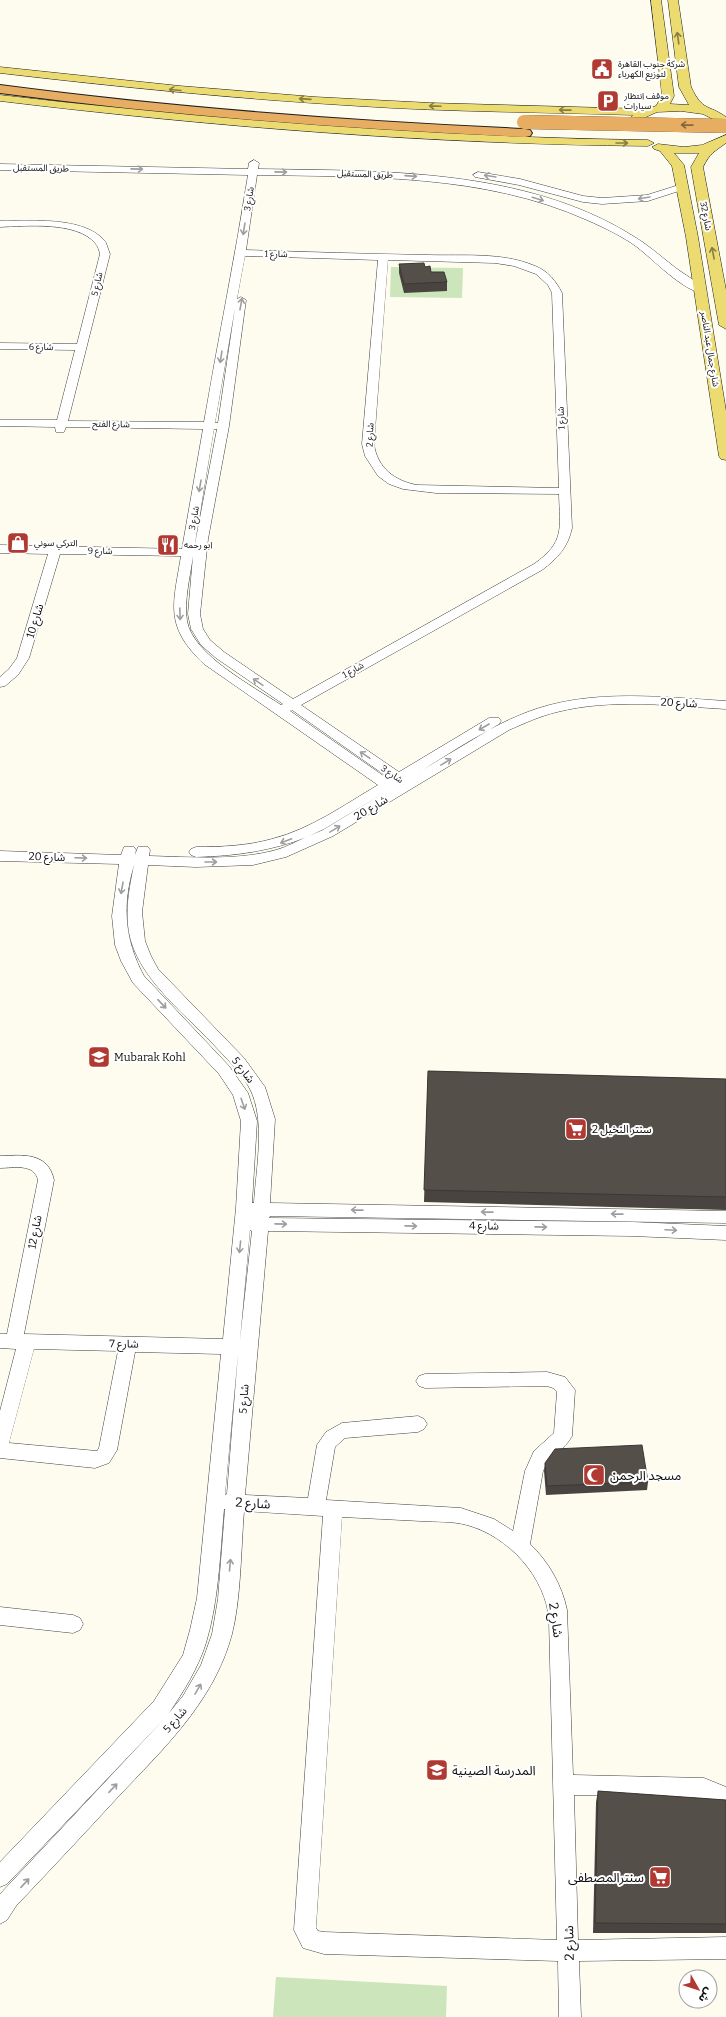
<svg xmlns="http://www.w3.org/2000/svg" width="726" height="2017" viewBox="0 0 726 2017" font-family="Bitter,'Noto Sans Arabic',serif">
	<rect width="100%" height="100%" fill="#fdfcef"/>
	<g fill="#cce5bb">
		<path d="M391 267 463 268 462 298 390 297Z"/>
		<path d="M276 1977 447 1986 446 2017H273Z"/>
	</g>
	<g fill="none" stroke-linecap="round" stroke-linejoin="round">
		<g stroke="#404040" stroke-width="1">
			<g id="minor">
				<path d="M254 160 259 163 258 169C381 171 524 168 633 236 647 244 659 255 672 265 680 272 700 283 706 290L701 293C680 288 655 261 637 247 622 236 605 228 587 220 484 174 368 177 257 175L246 250C307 252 368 254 429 255 463 256 503 252 535 266 548 271 556 281 562 293L572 528C568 547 558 558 542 570L301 705 399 772 489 718H499L501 721 499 724 409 778C446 756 484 729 525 713 588 688 660 697 726 701V709C671 706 612 698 557 712 540 716 525 723 509 730L333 836 286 857 253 865 196 867 148 865 142 912 145 941 151 956 158 969 244 1058 265 1087 275 1119 270 1203 726 1211V1223L270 1216 269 1218 632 1222 726 1226V1240L632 1236 268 1231 245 1495 308 1498 317 1445 326 1432 342 1423 418 1416 424 1419 427 1424 424 1429 418 1432 345 1438 335 1447 326 1500 461 1508 494 1519 513 1531 525 1471 534 1451 554 1433 557 1392 553 1388 547 1386 425 1388 419 1386 416 1381 419 1376 425 1374 547 1372 565 1377 575 1390 572 1436C565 1450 549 1456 543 1471L530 1544C548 1561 562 1585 567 1610L573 1775 704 1778 726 1787V1807L704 1798 574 1795 578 1940 726 1937V1959L579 1961 581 2017H559L558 1961 324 1954 303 1948 294 1930 323 1516 244 1511C241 1548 241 1599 232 1634 214 1702 163 1749 117 1798 84 1834 50 1870 16 1906L7 1920 0 1924V1894L2 1892 165 1718 7 1884 0 1887V1862L154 1701 183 1655 190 1630 197 1598 221 1354 135 1352 117 1450 109 1463 95 1468 0 1458V1411L16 1349 0 1348V1334H7L38 1180C34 1163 14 1168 0 1168V1156C23 1155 48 1152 54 1180L24 1334 223 1339 236 1208 241 1121 233 1095 219 1074 133 983 121 961 115 945 112 916 119 864 0 861V851L121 855 124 847H134L136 850 135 855 138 847H148L150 850 149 856C190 857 236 861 276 850 287 847 297 841 307 837 271 851 235 856 196 857L191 855 189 852 191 849 196 847C221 847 247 846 272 839 311 829 344 805 378 785L204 664C164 626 173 605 181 556L60 554 29 658 18 675 5 686 0 687V677L9 669 17 658 48 554 0 553V545L182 549 203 429 66 427 64 432H56L55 427 0 426V420H57L75 350 0 349V343L77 344 100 254C99 250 98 246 95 243 77 221 25 226 0 227V221C30 221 82 216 104 240 107 243 108 250 110 254L68 421 204 422C218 340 235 258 248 175L0 170V164L248 169 249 163ZM245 256 378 260 362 444 365 456 378 476 389 484 403 489 436 493 559 494C560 529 565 542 534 564L293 699 224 652 210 640 203 629 200 614 208 539 229 426 246 300 241 297 237 299ZM388 260 495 263 514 266 536 274 548 285 552 293 559 488 417 485C395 481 377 468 374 444ZM235 308 218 423H215ZM214 429H217L194 549ZM193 556 188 614 191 629 201 645 216 658 283 704 281 705C254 687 193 655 187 621 184 600 190 577 193 556ZM292 710 389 778 388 779 290 711ZM387 791 323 830 309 836 324 829ZM134 865C130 885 126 905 128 925 132 973 182 1011 213 1044 226 1058 241 1072 250 1089 266 1121 256 1168 254 1203H252L257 1121 248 1093 229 1066 144 976C124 939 122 904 134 865ZM250 1230 252 1231 240 1340ZM34 1349 118 1351 99 1448 97 1451 9 1443ZM238 1354 227 1494 225 1495ZM224 1509H225L218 1599 212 1634 201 1665 183 1696 169 1713C184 1691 198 1668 206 1643 219 1600 220 1553 224 1509ZM342 1517C368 1518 395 1520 421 1521 436 1522 453 1521 467 1525 508 1536 546 1577 549 1620L557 1940 324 1932 318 1931 316 1928Z"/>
				<path d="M478 172 520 179 583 196 602 198 647 195 682 184 687 187 685 189 648 201 602 204 583 202 519 185 475 177 473 175Z"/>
				<path d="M0 1607 73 1615 80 1618 83 1624 80 1630 73 1633 0 1625Z"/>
			</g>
		</g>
		<g stroke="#1e1e1e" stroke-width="1">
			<g id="major">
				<path d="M651 0H661L674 96 670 104 689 105 679 87 668 0H678L691 87C703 112 708 104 726 117V126L703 114 681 111 657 112 635 122 629 119 633 115C542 112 450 112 359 106 239 99 119 87 0 73V67L180 86 315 97 431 103 646 109 656 106 662 96Z"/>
				<path d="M0 95C216 120 431 137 648 140L654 143 648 146C431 144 216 127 0 101Z"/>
				<path d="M726 135V143C714 152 710 153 703 167L726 290V329L719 325 691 167 699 153H674L684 165 698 237 726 411V460L721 459 719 456 686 237 672 166 660 151 654 149 652 147 658 144 684 147 702 145Z"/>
			</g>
		</g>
		<g stroke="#1e1e1e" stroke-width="2">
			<path id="highway" d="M0 85C174 108 349 121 525 129L530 130 532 133 530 136 525 137C349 129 174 116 0 93Z"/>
		</g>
		<use href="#minor" fill="#fff" fill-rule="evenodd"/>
		<use href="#major" fill="#ecdb70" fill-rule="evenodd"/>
		<use href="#highway" fill="#e7ae63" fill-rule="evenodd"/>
		<g stroke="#1e1e1e" stroke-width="14" stroke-linecap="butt">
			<path id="highway-bridge" d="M524 122 726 126"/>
		</g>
		<use href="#highway-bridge" stroke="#e7ae63" stroke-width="14"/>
	</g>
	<g fill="#494440">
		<path d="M399 264 425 267 431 272 447 282V291L404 293 399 273Z"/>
		<path d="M428 1071 726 1079V1210L424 1202Z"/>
		<path d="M545 1463 648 1482 647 1490 546 1495 544 1471Z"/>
		<path d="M598 1791 726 1800V1933H593L596 1802Z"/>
	</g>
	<g fill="#554f4a" stroke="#3c3734">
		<path d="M424 263 425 267 430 266 431 272H444L447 282 404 284 399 264Z"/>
		<path d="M428 1071 726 1079V1197L424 1190Z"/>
		<path d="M642 1445 648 1482 547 1486 545 1463 555 1449Z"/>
		<path d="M598 1791 726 1800V1924L595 1923Z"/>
	</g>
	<defs><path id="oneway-shaft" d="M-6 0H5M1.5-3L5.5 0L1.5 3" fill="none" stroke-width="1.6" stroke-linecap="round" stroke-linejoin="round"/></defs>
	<g stroke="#887e43">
		<use href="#oneway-shaft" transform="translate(678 38) rotate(-98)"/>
		<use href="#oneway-shaft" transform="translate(175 90) rotate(-175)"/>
		<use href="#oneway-shaft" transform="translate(305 99) rotate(-176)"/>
		<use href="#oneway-shaft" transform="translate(435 106) rotate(-178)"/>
		<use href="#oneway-shaft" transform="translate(565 110) rotate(-179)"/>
		<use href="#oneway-shaft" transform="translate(622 143)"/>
		<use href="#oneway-shaft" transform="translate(713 253) rotate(-101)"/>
	</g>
	<use stroke="#85663c" href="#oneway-shaft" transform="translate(687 125) rotate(-179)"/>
	<g stroke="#9e9e9e">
		<use href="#oneway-shaft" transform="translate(137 169) rotate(1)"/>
		<use href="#oneway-shaft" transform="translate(281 172) rotate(1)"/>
		<use href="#oneway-shaft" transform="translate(411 176) rotate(4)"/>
		<use href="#oneway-shaft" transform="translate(490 176) rotate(-171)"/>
		<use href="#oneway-shaft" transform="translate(644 198) rotate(171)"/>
		<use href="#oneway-shaft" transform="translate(538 199) rotate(17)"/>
		<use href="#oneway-shaft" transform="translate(244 229) rotate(99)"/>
		<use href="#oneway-shaft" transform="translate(241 304) rotate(-80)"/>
		<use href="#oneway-shaft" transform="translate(221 357) rotate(99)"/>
		<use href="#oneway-shaft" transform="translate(200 486) rotate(100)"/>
		<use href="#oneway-shaft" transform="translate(180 614) rotate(88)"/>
		<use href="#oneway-shaft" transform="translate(258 682) rotate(-146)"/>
		<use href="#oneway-shaft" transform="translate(484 727) rotate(150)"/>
		<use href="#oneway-shaft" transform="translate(365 755) rotate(-146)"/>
		<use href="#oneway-shaft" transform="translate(446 762) rotate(-31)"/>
		<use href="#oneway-shaft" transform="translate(335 829) rotate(-31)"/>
		<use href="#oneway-shaft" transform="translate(286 841) rotate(159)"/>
		<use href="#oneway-shaft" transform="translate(81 858) rotate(2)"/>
		<use href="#oneway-shaft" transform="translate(211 862)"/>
		<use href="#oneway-shaft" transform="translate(122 888) rotate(100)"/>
		<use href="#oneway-shaft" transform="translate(162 1004) rotate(47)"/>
		<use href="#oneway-shaft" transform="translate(243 1104) rotate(71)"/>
		<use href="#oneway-shaft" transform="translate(357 1210) rotate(-179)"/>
		<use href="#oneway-shaft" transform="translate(487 1212) rotate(-179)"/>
		<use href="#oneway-shaft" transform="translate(617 1214) rotate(-179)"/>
		<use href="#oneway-shaft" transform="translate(281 1224) rotate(1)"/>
		<use href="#oneway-shaft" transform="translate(411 1226) rotate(1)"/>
		<use href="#oneway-shaft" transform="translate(541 1227) rotate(1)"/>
		<use href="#oneway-shaft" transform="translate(671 1230) rotate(3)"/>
		<use href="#oneway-shaft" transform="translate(240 1247) rotate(96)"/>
		<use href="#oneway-shaft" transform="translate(230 1565) rotate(-85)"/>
		<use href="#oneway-shaft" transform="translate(198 1689) rotate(-60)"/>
		<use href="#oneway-shaft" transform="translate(113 1788) rotate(-47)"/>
		<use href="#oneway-shaft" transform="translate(25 1883) rotate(-47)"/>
	</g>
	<defs>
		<g id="civic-square" transform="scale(1.15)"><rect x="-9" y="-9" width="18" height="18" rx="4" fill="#b03932" stroke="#fff"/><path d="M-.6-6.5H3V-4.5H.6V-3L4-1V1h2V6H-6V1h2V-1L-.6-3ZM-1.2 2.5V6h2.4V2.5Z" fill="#fff"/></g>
		<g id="parking-square" transform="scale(1.15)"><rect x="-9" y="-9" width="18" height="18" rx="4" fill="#b03932" stroke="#fff"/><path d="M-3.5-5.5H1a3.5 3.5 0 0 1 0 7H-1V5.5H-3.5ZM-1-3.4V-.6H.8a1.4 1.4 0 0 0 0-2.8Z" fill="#fff"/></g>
		<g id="shop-square" transform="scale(1.15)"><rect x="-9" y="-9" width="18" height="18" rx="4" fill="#b03932" stroke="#fff"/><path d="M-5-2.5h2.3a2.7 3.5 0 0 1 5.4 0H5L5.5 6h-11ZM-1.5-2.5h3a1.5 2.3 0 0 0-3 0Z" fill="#fff"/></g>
		<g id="restaurant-square" transform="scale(1.15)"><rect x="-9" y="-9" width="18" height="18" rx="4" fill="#b03932" stroke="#fff"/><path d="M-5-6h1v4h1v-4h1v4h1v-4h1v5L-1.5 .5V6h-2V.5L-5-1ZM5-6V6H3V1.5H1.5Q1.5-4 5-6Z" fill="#fff"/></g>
		<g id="university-square" transform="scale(1.15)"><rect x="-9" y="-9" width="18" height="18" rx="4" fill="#b03932" stroke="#fff"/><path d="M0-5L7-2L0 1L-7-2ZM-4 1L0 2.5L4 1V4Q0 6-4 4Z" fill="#fff"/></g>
		<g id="supermarket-square" transform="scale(1.15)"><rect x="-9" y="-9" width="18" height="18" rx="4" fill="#b03932" stroke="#fff"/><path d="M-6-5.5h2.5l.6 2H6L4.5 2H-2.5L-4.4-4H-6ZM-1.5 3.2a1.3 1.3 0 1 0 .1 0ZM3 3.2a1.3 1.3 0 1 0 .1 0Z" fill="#fff"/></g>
		<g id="mosque-square" transform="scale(1.15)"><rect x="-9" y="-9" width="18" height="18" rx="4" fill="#b03932" stroke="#fff"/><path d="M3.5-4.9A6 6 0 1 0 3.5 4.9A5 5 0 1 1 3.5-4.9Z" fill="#fff"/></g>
		<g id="school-square" transform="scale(1.15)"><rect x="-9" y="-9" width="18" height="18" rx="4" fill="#b03932" stroke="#fff"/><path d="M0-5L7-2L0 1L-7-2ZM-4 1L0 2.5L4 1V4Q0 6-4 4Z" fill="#fff"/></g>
	</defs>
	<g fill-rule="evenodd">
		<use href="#civic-square" x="602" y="69"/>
		<use href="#parking-square" x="608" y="101"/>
		<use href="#shop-square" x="18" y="543"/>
		<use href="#restaurant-square" x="168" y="545"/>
		<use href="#university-square" x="99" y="1057"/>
		<use href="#supermarket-square" x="576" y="1129"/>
		<use href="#mosque-square" x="594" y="1475"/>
		<use href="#school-square" x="437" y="1770"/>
		<use href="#supermarket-square" x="660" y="1877"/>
	</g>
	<g text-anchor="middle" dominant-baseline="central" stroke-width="4" stroke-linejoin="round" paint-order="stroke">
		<g font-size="9" fill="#0d0d0d" stroke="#fff" text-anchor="start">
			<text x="618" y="64">شركة جنوب القاهرة<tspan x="618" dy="10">لتوزيع الكهرباء</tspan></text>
			<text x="624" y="96">موقف انتظار<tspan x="624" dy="10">سيارات</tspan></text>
			<text x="34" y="543">التركي سوني</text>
			<text x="184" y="545">ابو رحمه</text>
		</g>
		<g font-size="9" fill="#0d0d0d" stroke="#fff">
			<text transform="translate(41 168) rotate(1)">طريق المستقبل</text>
			<text transform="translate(365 174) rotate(2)">طريق المستقبل</text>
			<text transform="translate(249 199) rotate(-81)">شارع 3</text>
			<text transform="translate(706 216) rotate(79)">شارع 32</text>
			<text transform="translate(276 254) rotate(1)">شارع 1</text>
			<text transform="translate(97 284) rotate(-77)">شارع 5</text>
			<text transform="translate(41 347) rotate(1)">شارع 6</text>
			<text transform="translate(710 349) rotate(81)">شارع جمال عبد الناصر</text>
			<text transform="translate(561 418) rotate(-92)">شارع 1</text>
			<text transform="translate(111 424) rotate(1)">شارع الفتح</text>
			<text transform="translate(370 435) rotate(-88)">شارع 2</text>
			<text transform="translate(194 518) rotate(-80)">شارع 3</text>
			<text transform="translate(100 551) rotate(1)">شارع 9</text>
			<text transform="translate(353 670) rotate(-29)">شارع 1</text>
			<text transform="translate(392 774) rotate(34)">شارع 3</text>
		</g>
		<g font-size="11" fill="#0d0d0d" stroke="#fff">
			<text transform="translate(35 621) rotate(-73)">شارع 10</text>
			<text transform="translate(679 703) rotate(3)">شارع 20</text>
			<text transform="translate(371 808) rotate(-31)">شارع 20</text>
			<text transform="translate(47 857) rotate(2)">شارع 20</text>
			<text transform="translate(243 1070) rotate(52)">شارع 5</text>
			<text transform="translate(484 1226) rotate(1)">شارع 4</text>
			<text transform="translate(35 1232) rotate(-79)">شارع 12</text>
			<text transform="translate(124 1344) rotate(1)">شارع 7</text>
			<text transform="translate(244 1399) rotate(-86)">شارع 5</text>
			<text transform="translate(175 1720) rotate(-49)">شارع 5</text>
		</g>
		<g font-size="11" fill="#0d0d0d" stroke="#fff" text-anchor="start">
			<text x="114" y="1057">Mubarak Kohl</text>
			<text x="592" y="1129">سنتر النخيل 2</text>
		</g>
		<g font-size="13" fill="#0d0d0d" stroke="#fff" text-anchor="start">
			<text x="610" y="1475">مسجد الرحمن</text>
			<text x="452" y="1770">المدرسة الصينية</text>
			<text x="644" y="1877" text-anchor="end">سنترالمصطفى</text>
		</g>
		<g font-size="13" fill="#0d0d0d" stroke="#fff">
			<text transform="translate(253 1503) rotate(3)">شارع 2</text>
			<text transform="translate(556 1620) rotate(82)">شارع 2</text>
			<text transform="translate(569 1943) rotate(-91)">شارع 2</text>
		</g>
	</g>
	<g transform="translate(698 1989) rotate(129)"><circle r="19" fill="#ffffff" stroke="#9e9e9e"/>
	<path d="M0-3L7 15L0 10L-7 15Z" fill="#b03932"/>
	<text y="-6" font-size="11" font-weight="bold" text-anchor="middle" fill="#0d0d0d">ش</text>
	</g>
</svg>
